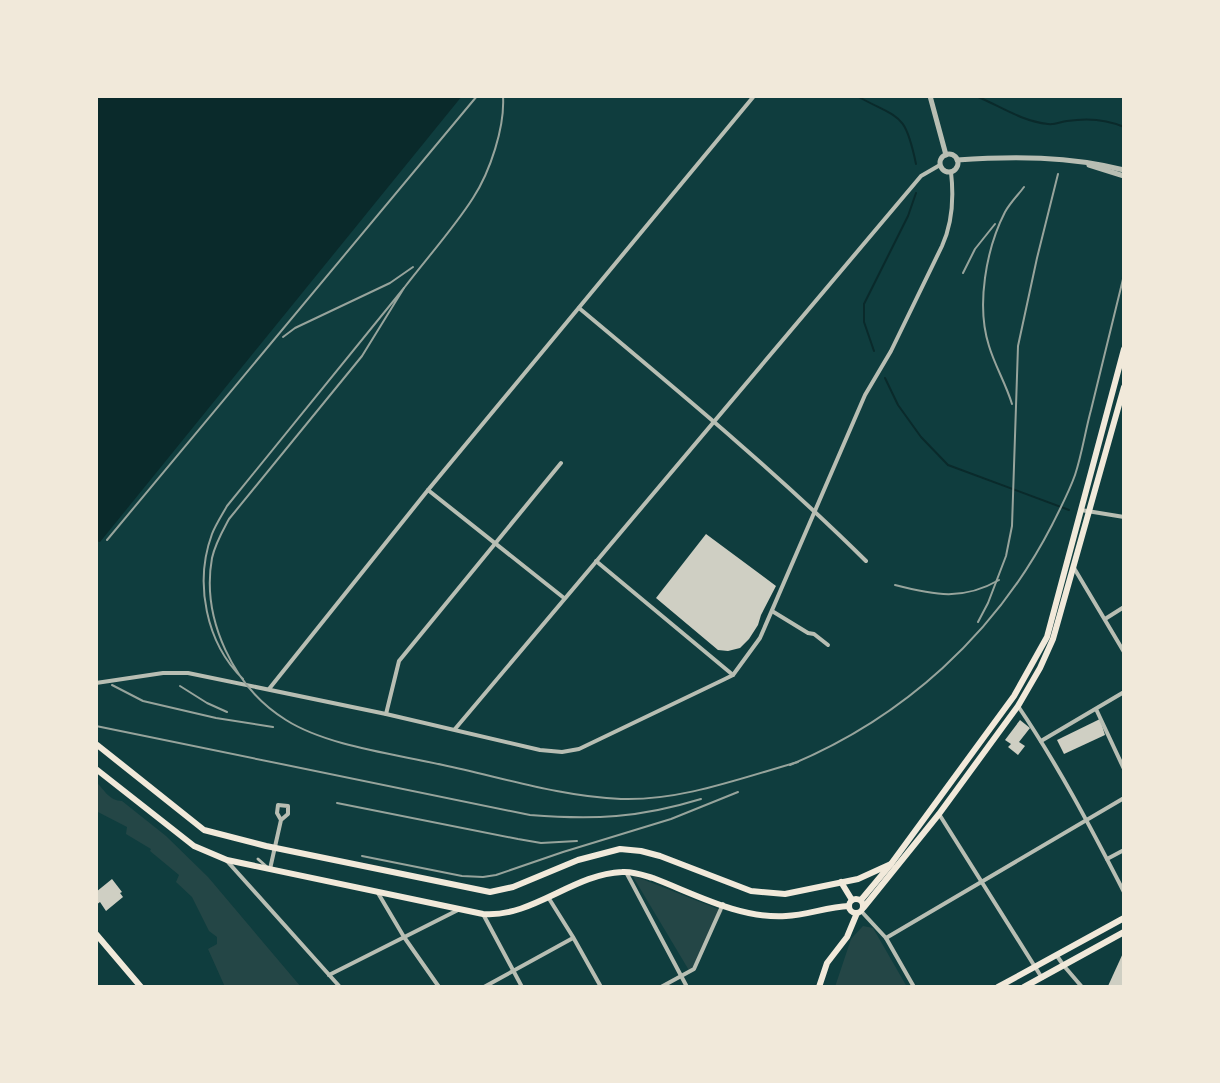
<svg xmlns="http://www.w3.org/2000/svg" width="1220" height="1083" viewBox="0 0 1220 1083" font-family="'DM Sans',sans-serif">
	<rect width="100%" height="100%" fill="#0f3d3e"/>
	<g fill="#244646">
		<path d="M96 782C104 789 109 801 122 801L166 836 208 877 301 987H225L208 949 217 944V937L209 931 192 897 176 882 179 875 150 851 151 849 126 834 127 827 96 811Z"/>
		<path d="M632 875 723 911 690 972Z"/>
		<path d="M863 926 873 928 907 987H835L851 939Z"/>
	</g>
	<path fill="#0a2a2b" d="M96 96H462L100 542 96 541Z"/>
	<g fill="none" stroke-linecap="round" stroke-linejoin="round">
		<g stroke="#0a2a2b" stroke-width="2">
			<path d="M857 96C900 120 905 111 916 164"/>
			<path d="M976 96C1000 106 1021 121 1048 124 1055 125 1060 122 1067 121 1086 118 1106 119 1124 127"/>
			<path d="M874 351 864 322V304L908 216 916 193"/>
			<path d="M885 378 898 405 921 437 948 465 1069 510"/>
		</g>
	</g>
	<g fill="#cfcfc3">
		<path d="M706 534 776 586 761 615 758 625 749 639 740 648 728 651 718 650 656 598Z"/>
		<path d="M1100 719 1105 735 1064 754 1057 740Z"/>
		<path d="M1020 720 1030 728 1019 742 1025 746 1018 755 1008 747 1011 744 1005 740Z"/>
		<path d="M112 879 122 892 120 893 123 897 106 911 100 902 96 905V892Z"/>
		<path d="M1124 951V987H1110L1108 986Z"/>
	</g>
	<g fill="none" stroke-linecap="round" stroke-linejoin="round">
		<path stroke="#b8beb3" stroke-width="3" d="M258 859 267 867"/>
		<g stroke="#b8beb3" stroke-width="4">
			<path d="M579 308C677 390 775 471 866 561"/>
			<path d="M428 490 564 598"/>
			<path d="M1081 510 1124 517"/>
			<path d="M596 561 733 675"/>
			<path d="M1074 568 1124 652"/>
			<path d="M772 611 808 633 814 634 828 645"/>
			<path d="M1105 619 1124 607"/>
			<path d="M96 683 163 673H188L386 714 540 750 562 752 579 749 725 679 733 675 760 638 865 395 891 351 942 246C953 222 954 198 951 172"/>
			<path d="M269 689 428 490 754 96"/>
			<path d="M1018 706C1058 765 1091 828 1124 892"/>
			<path d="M1096 709 1124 769"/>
			<path d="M386 714 399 661 561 463"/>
			<path d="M455 729 921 176 940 165"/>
			<path d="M1041 741 1124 692"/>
			<path d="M939 814 1042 978"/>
			<path d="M1107 859 1124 850"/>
			<path d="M227 861 340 987"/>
			<path d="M270 869 281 820 288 814V806L278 805 277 813 281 820"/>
			<path d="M626 872 687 987"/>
			<path d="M378 893 404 937 439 987"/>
			<path d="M548 897 573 937 601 987"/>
			<path d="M861 911 886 938 914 987"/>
			<path d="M483 914 522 987"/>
			<path d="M886 938 1124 798"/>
			<path d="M1057 956 1064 966 1082 987"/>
			<path d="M329 975 458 910"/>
			<path d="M484 987 573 938"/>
			<path d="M661 987 694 969 723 904"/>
		</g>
		<g stroke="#b8beb3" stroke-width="5">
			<path d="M930 96 946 155"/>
			<circle cx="949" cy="163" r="9"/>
			<path d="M957 160C1013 156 1069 156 1124 170"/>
			<path d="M1089 165 1124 176"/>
		</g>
		<g stroke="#f1e9da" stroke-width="6">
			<path d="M96 934 141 987"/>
			<path d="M819 987 827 963 847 937 857 913"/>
			<path d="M998 987 1124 918"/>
			<path d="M1024 987 1124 932"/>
		</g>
		<g stroke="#f1e9da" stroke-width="6">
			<path d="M96 744 204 830 266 846 490 892 513 887 578 860 620 849 641 851 660 856 751 891 785 894 858 879 891 864"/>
			<path d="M96 769 194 846 227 860 483 914C532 918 573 874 622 872 633 871 643 875 653 878 695 894 740 919 786 916 807 915 827 907 849 906"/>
			<path d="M841 882 852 900"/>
			<circle cx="856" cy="906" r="7"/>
			<path d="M861 900 891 864 1014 696 1047 637 1124 349"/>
			<path d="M864 907 939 814 1018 706 1040 668 1053 639 1124 387"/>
		</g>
		<g stroke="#97a49c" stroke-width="2">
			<path d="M963 273 975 249 995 224"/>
			<path d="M404 288C426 259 454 228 473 198 490 172 505 127 503 96"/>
			<path d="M283 337 295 328 390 283 413 267"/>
			<path d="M1012 404C1006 384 995 366 989 346 976 306 986 249 1005 212 1010 203 1018 195 1024 187"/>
			<path d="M107 540 477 96"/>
			<path d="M895 585C934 595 963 601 999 580"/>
			<path d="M978 622 988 603 1006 556 1012 526 1018 346 1037 258 1058 174"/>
			<path d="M243 679C206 643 194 583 212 534 216 524 222 515 227 506L404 288 362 356 229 519C222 532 215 544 212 558 201 619 234 688 286 720 327 746 395 754 443 765 500 777 562 797 621 799 681 801 741 778 798 762"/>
			<path d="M112 685 143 701 216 718 273 727"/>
			<path d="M180 686 207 703 227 712"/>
			<path d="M96 726 530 815C594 820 639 818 701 799"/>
			<path d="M790 765C903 718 996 634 1052 525 1060 509 1069 492 1075 475 1082 454 1085 432 1091 410 1102 365 1113 320 1124 275"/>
			<path d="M337 803 518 839 541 843 577 841"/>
			<path d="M362 856 462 876 483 877 496 875 563 852 671 819 738 792"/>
		</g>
	</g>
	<rect width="1220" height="1083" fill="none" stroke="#f1e9da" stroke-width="196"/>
</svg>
